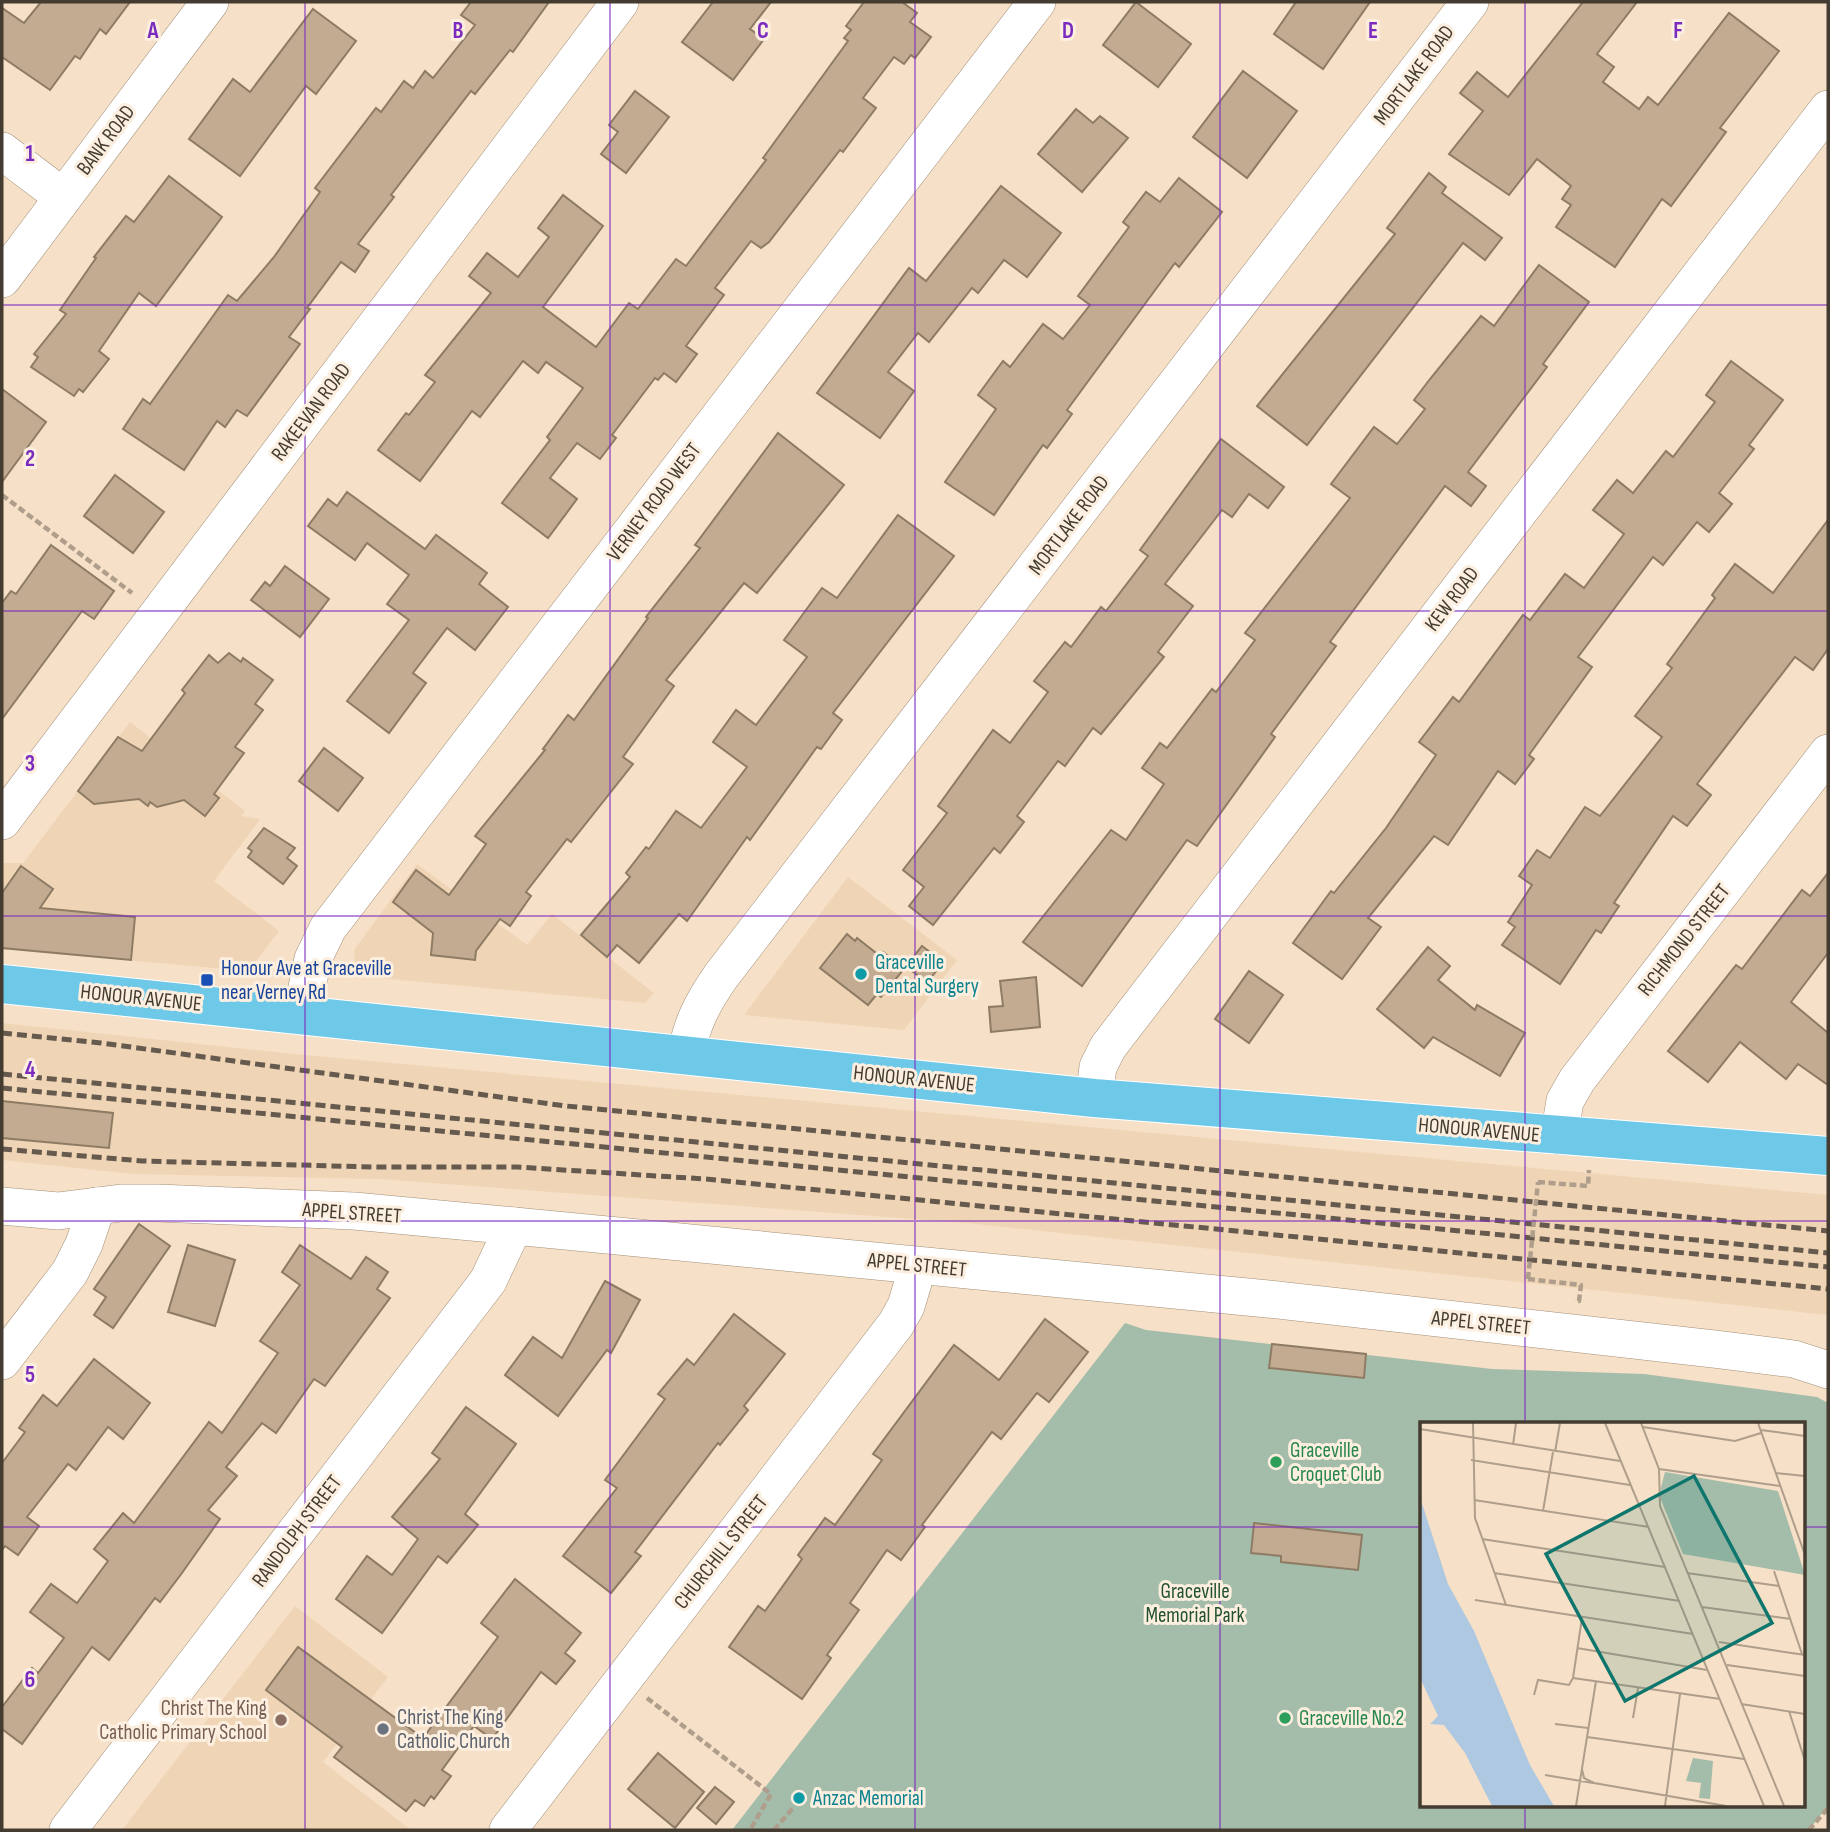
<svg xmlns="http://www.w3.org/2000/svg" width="1830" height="1832" viewBox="0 0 1830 1832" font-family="'Sofia Sans Condensed',sans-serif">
	<rect width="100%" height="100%" fill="#f6e0c7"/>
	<g fill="#efd5b5">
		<path d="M130 722 245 811 241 816 260 819 214 881 279 931 248 971 2 949V866L4 863H23Z"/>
		<path d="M417 864 527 945 552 914 654 993 645 1003 369 977 355 966 354 950Z"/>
		<path d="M848 877 957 960 904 1030 744 1015Z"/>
		<path d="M2 1023 294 1054 1828 1195V1315L967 1223 379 1179 133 1174 2 1160Z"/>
		<path d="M295 1606 388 1677 323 1762 411 1830H122Z"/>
	</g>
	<path fill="#a4bcaa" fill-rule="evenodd" d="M1125 1323 1146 1330 1492 1369 1644 1374 1817 1397 1828 1403V1806L1809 1830H732ZM1422 1424H1804V1806H1422Z"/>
	<g fill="#c2ab91" stroke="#8e7b64" stroke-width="2">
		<path d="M41 2H130L106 34 100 29 80 59 75 56 50 90 2 57V8L24 23Z"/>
		<path d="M471 2H549L513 52 510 50 475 94 471 91 391 195 394 197 358 244 369 251 355 272 341 262 307 308 310 309 289 337 300 344 247 416 237 410 225 427 217 421 184 470 123 429 143 399 150 404 228 295 237 301 274 257 320 192 315 188 376 108 381 112 404 81 413 88 425 71 433 78 475 25 461 15Z"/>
		<path d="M713 2H771L750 29 764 39 733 80 682 42Z"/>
		<path d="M864 2H902L917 13 910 22 931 37 915 58 911 55 904 64 894 57 863 98 876 108 843 152 840 150 769 242 761 248 751 241 715 288 724 295 686 346 697 354 676 382 664 373 658 380 655 378 612 435 616 438 600 459 577 443 550 478 577 499 548 538 502 503 550 440 547 437 583 388 546 362 538 373 523 361 480 417 472 411 420 481 378 450 406 413 409 415 435 382 425 375 491 293 469 276 487 253 518 277 549 237 538 228 563 195 603 226 543 307 596 347 629 303 638 309 676 259 686 266 766 160 763 158 848 41 844 38 851 30 846 26Z"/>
		<path d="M1136 2 1191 44 1158 87 1103 45Z"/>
		<path d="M1296 2H1370L1323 69 1274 34Z"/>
		<path d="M1583 2H1637L1597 54 1614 67 1603 82 1639 109 1648 97 1658 105 1729 13 1779 51 1720 128 1726 132 1671 206 1662 199 1615 267 1556 227 1571 205 1562 199 1571 186 1537 159 1509 195 1449 154 1483 111 1460 93 1477 72 1508 97Z"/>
		<path d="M313 9 356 41 316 94 306 86 240 176 189 139 233 79 250 92Z"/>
		<path d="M1243 71 1297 111 1247 178 1193 137Z"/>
		<path d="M635 91 669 117 626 173 601 154 618 132 609 125Z"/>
		<path d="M1076 109 1093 123 1100 116 1128 138 1082 192 1038 154Z"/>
		<path d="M1429 173 1446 187 1442 193 1502 238 1485 260 1463 243 1307 445 1257 406 1395 234 1387 228Z"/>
		<path d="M169 176 222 217 156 306 139 293 99 351 109 359 83 392 79 389 74 396 31 367 38 357 34 354 66 314 60 310 96 258 94 257 126 216 134 222Z"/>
		<path d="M1179 178 1222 212 1179 267 1175 263 1067 410 1072 414 1047 448 1043 445 994 515 945 482 996 409 978 395 1003 361 1010 367 1043 324 1063 339 1090 305 1078 296 1129 227 1123 222 1146 192 1160 202Z"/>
		<path d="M1001 186 1061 233 1027 277 1004 260 978 293 972 288 929 342 918 333 888 372 914 391 880 438 817 393 909 268 926 281Z"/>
		<path d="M1539 265 1589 302 1543 364 1547 367 1468 472 1486 486 1471 506 1445 486 1330 642 1336 646 1271 734 1275 737 1197 846 1187 840 1082 986 1023 942 1111 830 1126 840 1164 784 1142 768 1160 743 1167 748 1212 689 1216 692 1255 640 1245 633 1350 498 1331 484 1374 427 1397 444 1425 409 1414 400 1430 379 1481 316 1494 326Z"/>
		<path d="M1731 361 1783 400 1749 445 1754 449 1719 493 1732 504 1709 532 1697 522 1663 565 1653 557 1578 657 1592 667 1529 755 1534 759 1515 784 1498 771 1448 845 1434 836 1368 918 1381 927 1342 979 1293 943 1331 891 1334 893 1386 828 1436 755 1419 742 1453 697 1459 702 1523 615 1530 620 1565 574 1584 588 1624 534 1593 510 1617 480 1633 493 1666 451 1673 457 1715 402 1706 395Z"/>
		<path d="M2 389 46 422 2 482Z"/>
		<path d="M778 433 844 485 757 593 744 583 666 680 674 686 623 757 633 764 571 842 567 839 526 892 531 896 510 926 500 919 476 951 475 960 431 955 433 933 393 902 416 870 449 895 486 844 475 836 545 750 543 749 568 715 574 720 648 618 646 617 700 548 695 545Z"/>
		<path d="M1221 439 1284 487 1268 508 1249 494 1232 517 1222 510 1165 584 1193 606 1158 652 1164 657 1101 734 1093 728 1065 766 1058 761 1017 816 1024 822 1000 853 994 848 933 925 909 906 924 887 903 870 947 813 938 806 993 730 1010 743 1048 692 1034 681 1065 642 1071 647 1101 607 1106 611 1148 556 1140 550Z"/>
		<path d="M115 475 164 512 133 553 84 516Z"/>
		<path d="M347 492 425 549 436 535 487 573 479 584 508 607 475 650 447 628 413 673 426 683 389 733 347 701 409 620 387 604 409 575 367 543 355 560 308 526 328 499 337 506Z"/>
		<path d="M898 515 954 556 833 713 842 720 821 749 817 747 750 840 747 837 687 921 679 914 639 963 617 945 607 957 581 935 630 877 626 873 646 847 649 849 676 811 701 828 747 767 713 742 736 710 756 725 807 657 784 640 822 588 837 598Z"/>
		<path d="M1828 520V649L1813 670 1795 657 1697 784 1711 795 1687 826 1673 816 1614 903 1619 906 1601 933 1596 930 1560 984 1502 945 1515 927 1508 922 1532 885 1519 876 1537 850 1550 858 1585 807 1600 816 1662 737 1635 716 1672 668 1667 664 1715 598 1712 595 1735 564 1773 593Z"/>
		<path d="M51 545 114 591 94 619 82 611 2 719V603L11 591 16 594Z"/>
		<path d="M285 566 329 599 300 637 251 600 265 582 270 586Z"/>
		<path d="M229 653 241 662 243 658 273 680 255 704 263 710 235 747 244 753 214 794 219 798 205 816 184 800 157 807 150 802 148 806 139 799 94 804 78 791 118 737 142 751 185 693 182 690 209 655 218 663Z"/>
		<path d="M324 748 363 778 338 811 299 781Z"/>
		<path d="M264 828 295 848 287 858 297 866 283 884 248 857 252 851 248 848Z"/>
		<path d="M21 866 53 889 40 908 135 917 131 960 2 948V893Z"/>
		<path d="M1828 873V953L1791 1002 1828 1033V1085L1798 1064 1786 1079 1740 1042 1708 1082 1668 1051 1736 965 1742 969 1802 890 1810 896Z"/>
		<path d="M847 934 855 941 857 938 880 956 883 952 904 969 881 997 877 994 868 1005 820 968Z"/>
		<path d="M922 946 943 962 927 983 906 966Z"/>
		<path d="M1428 947 1450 966 1438 980 1475 1010 1477 1005 1525 1033 1500 1076 1433 1037 1424 1048 1377 1009Z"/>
		<path d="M1249 971 1283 995 1249 1043 1215 1019Z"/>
		<path d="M1036 977 1040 1027 991 1032 989 1007 1003 1006 1000 981Z"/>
		<path d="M2 1101 113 1113 109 1148 2 1138Z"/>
		<path d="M139 1224 170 1246 113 1328 94 1315 106 1297 94 1289Z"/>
		<path d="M188 1245 235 1260 215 1326 168 1312Z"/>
		<path d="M300 1245 351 1279 366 1257 388 1272 377 1289 390 1298 325 1386 314 1379 276 1433 262 1423 226 1467 237 1476 208 1510 220 1519 182 1573 160 1602 155 1598 109 1660 92 1647 22 1744 2 1729V1707L32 1668 38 1673 64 1638 30 1612 51 1584 77 1603 108 1561 94 1549 123 1513 134 1523 209 1422 222 1433 278 1353 260 1341 300 1285 282 1272Z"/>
		<path d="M605 1281 640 1300 611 1353 607 1350 558 1416 505 1375 533 1337 562 1358Z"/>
		<path d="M734 1314 785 1354 744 1406 748 1410 720 1445 718 1443 635 1552 641 1556 611 1593 563 1556 617 1488 605 1480 665 1399 658 1394 687 1359 694 1365Z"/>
		<path d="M1045 1319 1088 1352 1049 1402 1037 1393 1001 1439 992 1432 922 1525 925 1527 901 1560 887 1550 850 1603 859 1610 827 1655 831 1658 802 1699 729 1647 758 1606 765 1611 802 1559 798 1555 825 1518 835 1525 882 1460 873 1454 954 1345 999 1380Z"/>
		<path d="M1272 1344 1366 1354 1364 1378 1269 1368Z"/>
		<path d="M94 1359 150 1403 123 1439 108 1427 76 1470 68 1464 27 1517 39 1526 18 1555 5 1546 2 1550V1463L25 1432 19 1428 43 1395 57 1406Z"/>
		<path d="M466 1407 516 1444 465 1514 478 1525 447 1563 438 1556 382 1633 336 1599 367 1556 392 1575 418 1539 392 1517 440 1459 432 1453Z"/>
		<path d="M1254 1523 1362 1535 1358 1570 1281 1562V1556L1251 1553Z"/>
		<path d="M515 1579 581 1633 565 1653 575 1661 556 1684 541 1672 492 1739 474 1726 442 1770 451 1776 434 1799 431 1796 424 1806 415 1800 406 1811 334 1757 342 1747 266 1690 298 1647 423 1738 498 1637 481 1623Z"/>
		<path d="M658 1753 704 1792 675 1828 628 1789Z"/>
		<path d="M715 1787 734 1802 716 1824 697 1808Z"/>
	</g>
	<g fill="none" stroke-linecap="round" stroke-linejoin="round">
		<g stroke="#a39078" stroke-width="38">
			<g id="minor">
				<path d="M2 151 63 197"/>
				<path d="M2 279 210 2"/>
				<path d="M2 821 620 2"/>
				<path d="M301 1016 313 959 328 928 1037 2"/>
				<path d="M686 1056C691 1024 703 1002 721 976L1470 2"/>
				<path d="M1094 1098 1098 1067 1108 1047 1828 109"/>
				<path d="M1559 1136 1565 1101 1577 1080 1828 753"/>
				<path d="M2 1206 58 1211 121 1203H157L354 1211 514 1226 1268 1299 1714 1349 1794 1359 1828 1370"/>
				<path d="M2 1361 70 1272 84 1244 97 1206"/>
				<path d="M68 1830 488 1281 514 1226"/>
				<path d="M508 1830 896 1324 906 1306 918 1266"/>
			</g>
		</g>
		<g stroke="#fff" stroke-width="40">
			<path id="major" d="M2 984 1094 1098 1828 1156"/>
		</g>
		<g stroke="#af9e8b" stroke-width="4.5" stroke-dasharray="7 3.5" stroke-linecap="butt">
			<path d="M2 495 132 593"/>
			<path d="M1538 1182 1588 1186 1589 1170"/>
			<path d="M1528 1279 1581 1285 1579 1301 1575 1300"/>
			<path d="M647 1698 771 1794 750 1830"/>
			<path d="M774 1830 793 1808"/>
			<path d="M1809 1830 1828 1808"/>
		</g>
		<use href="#minor" stroke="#fff" stroke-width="37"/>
		<use href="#major" stroke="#6ec8e8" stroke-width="38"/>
		<g stroke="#665a4e" stroke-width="5" stroke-dasharray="10 5" stroke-linecap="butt">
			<path d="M2 1033 101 1043 566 1106 1828 1231"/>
			<path d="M2 1074 1828 1253"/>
			<path d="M2 1088 1828 1267"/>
			<path d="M2 1149 142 1161 375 1167H517L705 1179 1828 1289"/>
		</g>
		<path stroke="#af9e8b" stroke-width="4.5" stroke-dasharray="7 3.5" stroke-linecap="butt" d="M1528 1279 1538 1182"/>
	</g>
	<path fill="none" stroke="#7b2cbf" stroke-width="2" stroke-opacity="0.55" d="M305 2V1830M610 2V1830M915 2V1830M1220 2V1830M1525 2V1424M2 305H1828M2 611H1828M2 916H1828M2 1221H1828M2 1527H1422M1804 1527H1828M1525 1806V1830"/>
	<g fill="#0f9aa8" stroke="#fcefe0" stroke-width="2.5">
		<circle cx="861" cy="974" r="7"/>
		<circle cx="799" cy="1798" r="7"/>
	</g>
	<rect fill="#1a4fb4" stroke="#fcefe0" stroke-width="2.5" x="200" y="973" width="14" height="14" rx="3.5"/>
	<g fill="#2e9e5b" stroke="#fcefe0" stroke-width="2.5">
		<circle cx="1276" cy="1462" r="7"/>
		<circle cx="1285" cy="1718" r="7"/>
	</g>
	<circle fill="#8d6e63" stroke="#fcefe0" stroke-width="2.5" cx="281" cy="1720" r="7"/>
	<circle fill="#6b7280" stroke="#fcefe0" stroke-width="2.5" cx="383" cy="1729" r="7"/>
	<g text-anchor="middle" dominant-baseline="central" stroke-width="6" stroke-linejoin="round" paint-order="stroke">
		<g font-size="21" fill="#443b31" stroke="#fcefe0">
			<text transform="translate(1414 75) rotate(-53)">MORTLAKE ROAD</text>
			<text transform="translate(106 140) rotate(-53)">BANK ROAD</text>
			<text transform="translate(311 412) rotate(-53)">RAKEEVAN ROAD</text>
			<text transform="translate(654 502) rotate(-53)">VERNEY ROAD WEST</text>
			<text transform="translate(1069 525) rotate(-53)">MORTLAKE ROAD</text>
			<text transform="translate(1452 599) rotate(-53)">KEW ROAD</text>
			<text transform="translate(1684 940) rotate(-52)">RICHMOND STREET</text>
			<text transform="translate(141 998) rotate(6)">HONOUR AVENUE</text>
			<text transform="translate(914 1079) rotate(6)">HONOUR AVENUE</text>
			<text transform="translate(1479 1130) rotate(5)">HONOUR AVENUE</text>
			<text transform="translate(352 1213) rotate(4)">APPEL STREET</text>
			<text transform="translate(917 1265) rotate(6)">APPEL STREET</text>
			<text transform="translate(1481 1323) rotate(6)">APPEL STREET</text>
			<text transform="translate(297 1531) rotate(-53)">RANDOLPH STREET</text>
			<text transform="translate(721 1552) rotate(-52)">CHURCHILL STREET</text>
		</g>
		<g font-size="21" fill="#0d838f" stroke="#fcefe0" text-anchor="start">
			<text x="875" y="962">Graceville<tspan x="875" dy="24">Dental Surgery</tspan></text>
			<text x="813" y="1798">Anzac Memorial</text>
		</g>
		<g font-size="21" fill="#164399" stroke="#fcefe0" text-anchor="start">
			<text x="221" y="968">Honour Ave at Graceville<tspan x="221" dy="24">near Verney Rd</tspan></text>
		</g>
		<g font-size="21" fill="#27864d" stroke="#fcefe0" text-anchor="start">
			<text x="1290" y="1450">Graceville<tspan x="1290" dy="24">Croquet Club</tspan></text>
			<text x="1299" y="1718">Graceville No.2</text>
		</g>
		<g font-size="21" fill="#225131" stroke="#fcefe0">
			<text x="1195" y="1591">Graceville<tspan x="1195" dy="24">Memorial Park</tspan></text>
		</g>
		<g font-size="21" fill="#785e54" stroke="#fcefe0" text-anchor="end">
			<text x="267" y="1708">Christ The King<tspan x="267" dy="24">Catholic Primary School</tspan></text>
		</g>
		<g font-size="21" fill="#5b616d" stroke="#fcefe0" text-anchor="start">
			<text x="397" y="1717">Christ The King<tspan x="397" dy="24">Catholic Church</tspan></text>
		</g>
	</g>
	<g transform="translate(1420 1422)">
		<rect width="385" height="385" fill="#f6e0c7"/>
		<path d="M245 50 358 69 385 153 263 132 239 73ZM273 336 293 339 290 377 279 376 281 361 266 359Z" fill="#a4bcaa"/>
		<path d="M0 75 28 162 54 209 110 343 134 384H72L45 331 24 303 10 302 18 294 0 256Z" fill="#afc8e1"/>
		<path fill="none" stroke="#afc8e1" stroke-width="3.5" d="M0 188 32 259 104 384"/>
		<path fill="none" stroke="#af9e8b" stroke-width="2" d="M53 1 55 96 86 183M185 1 344 384M221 1 239 47 240 84 364 384M338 1 385 133M223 5 315 19 341 11M0 7 200 39M341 8 385 14M93 23 96 1M135 30 140 1M51 38 210 63M239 47 360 64M356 51 385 54M54 78 229 105M123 89 133 30M62 117 245 145M354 149 382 232M74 151 260 179M267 151 359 164M55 178 273 212M282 185 371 197M299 220 385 233M157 226 287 248M307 243 385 254M153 256 300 277M153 256 162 196M114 273 118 258 149 263 153 256M321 282 385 292M369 289 385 339M213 296 218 266M135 302 168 306M167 315 324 337M162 347 164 356 174 361 306 384M125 353 173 361M156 384 176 259M245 384 260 272"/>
		<path fill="#0f766e" fill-opacity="0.15" stroke="#0f766e" stroke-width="3.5" d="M274 54 352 201 205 279 126 132Z"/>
		<rect width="385" height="385" fill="none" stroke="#443b31" stroke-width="3.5"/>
	</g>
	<g font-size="23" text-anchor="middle" font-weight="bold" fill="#7b2cbf" stroke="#fcefe0" stroke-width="6" stroke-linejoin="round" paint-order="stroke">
		<text x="153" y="38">A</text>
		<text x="458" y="38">B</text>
		<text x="763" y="38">C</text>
		<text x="1068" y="38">D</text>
		<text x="1373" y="38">E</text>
		<text x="1678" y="38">F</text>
		<text x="30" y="161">1</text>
		<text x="30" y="466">2</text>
		<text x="30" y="771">3</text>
		<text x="30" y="1077">4</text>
		<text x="30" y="1382">5</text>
		<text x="30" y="1687">6</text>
	</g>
	<rect width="1830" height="1832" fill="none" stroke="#443b31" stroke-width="7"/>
</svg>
